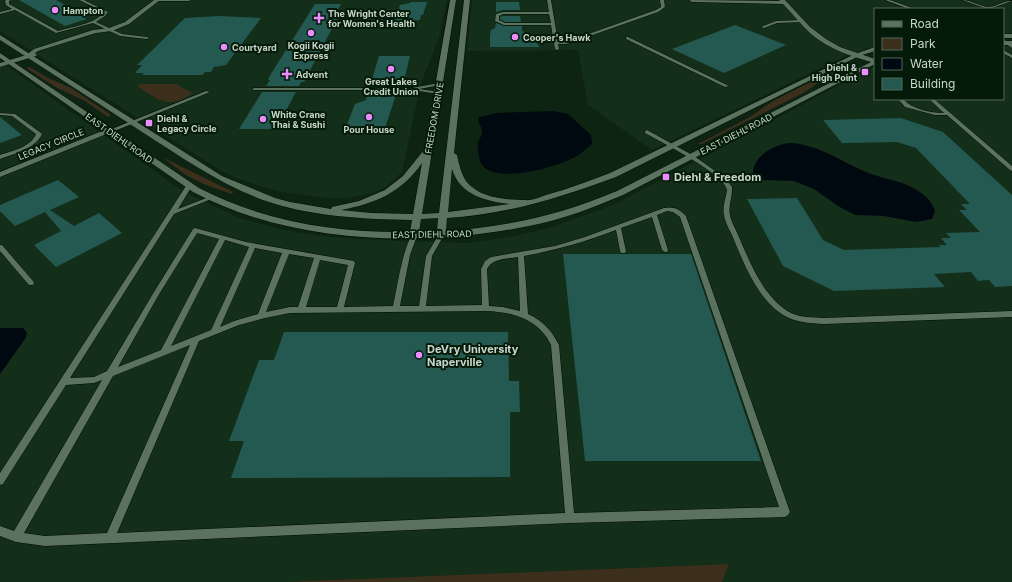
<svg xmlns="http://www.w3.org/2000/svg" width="1012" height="582" viewBox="0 0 1012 582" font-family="Inter,sans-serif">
	<rect width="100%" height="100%" fill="#0e2413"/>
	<g fill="#132e19">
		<path d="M0 0H447L439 37 421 83 402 172 386 187 373 193 348 198 333 199 283 192 260 186 236 178 217 168 0 31Z"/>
		<path d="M472 0H1012V34H1003V9H875V46L845 56 652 150 588 105 578 50 467 51Z"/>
		<path d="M1003 46H1012V582H722L729 564 284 582H0V61L184 192 239 218 284 230 322 236 355 239 467 243 515 236 553 227 615 204 875 66V99H1003Z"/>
	</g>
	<g fill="#3c301c">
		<path d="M849 63 852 64 826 77 805 92 702 144H698L750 117 773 101Z"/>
		<path d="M30 67 46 77 71 88 111 115 108 117 85 101 57 88 26 68Z"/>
		<path d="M139 84H176L192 93C189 96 185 98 181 100 163 107 152 95 137 86Z"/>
		<path d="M162 157 233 192 232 194 206 185 186 175Z"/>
		<path d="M729 564 722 582H284Z"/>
	</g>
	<g fill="#00090f">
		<path d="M553 111 568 114 591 135 592 144C588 147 584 151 580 154 563 166 490 188 480 161 479 157 477 147 478 143 479 139 482 136 482 132 482 126 477 123 479 117L497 113Z"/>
		<path d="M789 143C818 144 840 161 866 172 882 179 900 180 915 189 925 195 932 201 935 211L932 219 916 222 884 216 855 215 838 206 814 189 794 181 764 180 753 173C753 156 774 145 789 143Z"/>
		<path d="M0 328H23L27 333 25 339 0 374Z"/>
	</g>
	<g fill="#245952">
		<path d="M19 0H56L88 17 84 18 87 19 65 26Z"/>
		<path d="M411 2H427L423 15H421L420 20 395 21 400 5 410 3Z"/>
		<path d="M496 2H519L520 10H503L496 12Z"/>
		<path d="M315 4H341L335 15H339L304 82H301L299 86H266L270 80H268L269 77Z"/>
		<path d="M219 16 261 18 226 65 214 67 211 72H205L202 75H142L144 73H135L142 65H137L185 18Z"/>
		<path d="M503 16H520L521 22H505L500 19V17Z"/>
		<path d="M496 23 504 26H522V31L529 34 540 47H490V35L491 30 495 28Z"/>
		<path d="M735 25 786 45 724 73 672 49Z"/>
		<path d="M379 56H410L404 81H400L398 86H370Z"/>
		<path d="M262 92H296L276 129H239Z"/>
		<path d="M368 92H397L383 134 374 135 364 131 366 127H346L355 104 366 100Z"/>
		<path d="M0 117 22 135 0 143Z"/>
		<path d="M901 118 943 132 1012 195V286L995 287 989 280 978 281 971 272 934 274 945 287 834 291 783 266 747 199 797 198 823 240 844 250 940 247 939 245H947L941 238H951L946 233 980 232 959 210H967L961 204H970L916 148 897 142 842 143 823 120Z"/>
		<path d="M58 180 79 197 50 210 74 226 99 213 122 233 56 267 34 245 61 231 45 212 15 226 0 211V205Z"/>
		<path d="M563 254H691L761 461H585Z"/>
		<path d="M284 332H508L509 381H519L520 412H510V477L231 478 244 441H229L259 360H274Z"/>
	</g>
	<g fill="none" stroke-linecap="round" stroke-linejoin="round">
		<g stroke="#000d01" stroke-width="1">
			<g id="service">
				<path d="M6 0H11L9 1V4L58 31C70 27 96 24 104 12L79 0H84L108 12 105 16 96 22 122 34 147 37 149 38 147 39 120 36 93 23 56 33 15 10 0 14V12L12 9 6 5 5 1Z"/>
				<path d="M155 0H191L189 1H157Z"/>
				<path d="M547 0H551L558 42H566L656 10 661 7 660 0H664L665 7 658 12 567 44H558L559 49 557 50 555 49 551 25H504L495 21 496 14 503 12H549ZM503 14H549L551 23H505L499 20V16Z"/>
				<path d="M885 0H890L915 9H909Z"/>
				<path d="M962 0C971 0 979 6 988 7 996 7 1004 0 1012 1L989 9H984L985 8Z"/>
				<path d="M802 20H803V22L777 23 764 28 761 27 776 21Z"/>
				<path d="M626 37H628L729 86 725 87 626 39Z"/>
				<path d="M1003 39 1012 45V48L1003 42Z"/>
				<path d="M1003 50 1012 55V58L1003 53Z"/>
				<path d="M439 83H441V85L419 89 440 92V94H438L413 90H254L252 89 254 88H412Z"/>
				<path d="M206 91 210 92 112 132 107 131Z"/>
				<path d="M898 99H903C912 109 930 113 944 113L929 99H934L1012 166V171L1010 170 947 115H935L905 107Z"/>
				<path d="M0 113 15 114 41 133 42 134C35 149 14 154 0 159V155C12 151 31 147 36 134L12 116 0 115Z"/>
				<path d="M647 130 694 156 718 173 727 180 732 187V190C732 198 728 207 730 215 731 222 736 229 738 235 750 262 763 298 791 313 801 318 813 317 824 318L1012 311V317L824 324C811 323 797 323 785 316 758 301 743 262 732 235 729 229 725 222 724 215 722 207 726 198 727 190 725 174 661 142 645 133V131Z"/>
				<path d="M189 184 192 186 178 209 209 197 211 196 214 198 174 214 70 378 94 377 107 371 154 292 193 229 195 228 246 242 354 261 355 263 344 307 393 306C396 294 404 239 414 234L417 236 410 255 400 306H419L426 256 439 234 441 233 444 235 432 256 426 306 482 305 481 269 485 261 491 257 555 246 585 237 664 208C673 206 680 209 686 216L790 512 788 515 785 517 570 523 45 546 16 542 0 536V526L14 531 102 380 94 383 66 385 3 484 0 485V473L186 186ZM667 211 673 212 680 217 779 507 574 513 559 345C552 331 542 320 528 314L524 256C556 250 585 242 616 230L620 251 621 253H625L626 251 621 228 652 217 662 250 665 252H667L668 250 657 215ZM197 233 219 239 161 350 118 367 158 296ZM225 240 249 247 211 330 171 346ZM255 248 282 253 258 314 234 321 220 327ZM289 254 314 258 298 307H290L266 312ZM518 257 520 311 503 307 489 306 487 269C493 258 507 259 518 257ZM320 260 348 265 337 307H306ZM486 311C512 312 539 319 551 345L565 513 117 533 199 341 239 325 265 318 290 313ZM190 345 107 533 45 536 24 533 113 376Z"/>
				<path d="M0 245H2L33 281 34 283 33 285H29L0 251Z"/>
			</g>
		</g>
		<g stroke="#000d01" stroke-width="1">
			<g id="minor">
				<path d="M154 0H160L129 24 112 31 96 33 38 51 35 53 37 55 36 56 0 67V63L26 55 34 49 93 30 109 28 125 22Z"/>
				<path d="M689 0 780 1 779 0H785L810 27 826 39 840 47 875 59V63C853 57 828 49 811 34 801 25 793 14 783 4L692 2Z"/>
				<path d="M107 129H113L114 131 0 177V172Z"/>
			</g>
		</g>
		<g stroke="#000d01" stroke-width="1">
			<g id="tertiary">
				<path d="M450 0H456L422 214 439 213 464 0H470L454 153 457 155C459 164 461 173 466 181 479 198 506 200 525 200 532 201 540 197 546 195 568 189 589 181 610 173L855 54 875 47V51L859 56 616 177C562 197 505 215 447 218L446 231C507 227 560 215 617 191L873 61 875 60V64L623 195C592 208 561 220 529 226 423 248 290 244 193 192L0 58V53L199 188C264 222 338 233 410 232L412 220C364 219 315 217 269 202 222 186 183 158 142 132 95 101 47 70 0 40V35L222 176 275 198 290 202 331 209 332 207 359 201 385 190 403 176 424 150ZM422 163 413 214 371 213 341 210C376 203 401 193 422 163ZM452 169C460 195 485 201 510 204L448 212ZM438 218 437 231 419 232 421 219Z"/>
				<rect x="1003" y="34" width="9" height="4"/>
				<rect x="1003" y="41" width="9" height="4"/>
			</g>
		</g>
		<use href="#service" fill="#5b735e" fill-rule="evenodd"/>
		<use href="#minor" fill="#5b735e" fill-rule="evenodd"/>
		<use href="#tertiary" fill="#5b735e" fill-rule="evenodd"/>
	</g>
	<g fill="#eb8dfc" stroke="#051b0a" stroke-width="1.5">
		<circle cx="55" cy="10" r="4"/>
		<path d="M317 12h4v4h4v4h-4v4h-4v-4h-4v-4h4z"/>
		<circle cx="311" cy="33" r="4"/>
		<circle cx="515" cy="37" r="4"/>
		<circle cx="224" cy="47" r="4"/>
		<circle cx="391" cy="69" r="4"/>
		<rect x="861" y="68" width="8" height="8" rx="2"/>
		<path d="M285 68h4v4h4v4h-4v4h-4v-4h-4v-4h4z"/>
		<circle cx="369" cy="117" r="4"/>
		<circle cx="263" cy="119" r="4"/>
		<rect x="145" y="119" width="8" height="8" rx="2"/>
		<rect x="662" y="173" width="8" height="8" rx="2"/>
		<circle cx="419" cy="355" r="4"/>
	</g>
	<g text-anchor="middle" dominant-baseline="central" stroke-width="4" stroke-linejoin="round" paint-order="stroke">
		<g font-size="9" font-weight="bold" fill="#c9d6ca" stroke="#051b0a" text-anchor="start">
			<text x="63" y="10">Hampton</text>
			<text x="328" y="13">The Wright Center<tspan x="328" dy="10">for Women's Health</tspan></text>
			<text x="523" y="37">Cooper's Hawk</text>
			<text x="311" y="45" text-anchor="middle">Kogii Kogii<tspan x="311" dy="10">Express</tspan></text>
			<text x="232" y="47">Courtyard</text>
			<text x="857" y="67" text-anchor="end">Diehl &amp;<tspan x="857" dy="10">High Point</tspan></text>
			<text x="296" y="74">Advent</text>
			<text x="391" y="81" text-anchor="middle">Great Lakes<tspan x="391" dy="10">Credit Union</tspan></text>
			<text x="271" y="114">White Crane<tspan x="271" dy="10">Thai &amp; Sushi</tspan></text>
			<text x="157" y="118">Diehl &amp;<tspan x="157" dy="10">Legacy Circle</tspan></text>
			<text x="369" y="129" text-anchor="middle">Pour House</text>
		</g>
		<g font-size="9" fill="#c9d6ca" stroke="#051b0a">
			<text transform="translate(434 118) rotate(-80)">FREEDOM DRIVE</text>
			<text transform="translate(736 134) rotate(-27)">EAST DIEHL ROAD</text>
			<text transform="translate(119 138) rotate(35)">EAST DIEHL ROAD</text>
			<text transform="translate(51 144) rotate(-22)">LEGACY CIRCLE</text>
			<text transform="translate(432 234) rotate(-1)">EAST DIEHL ROAD</text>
		</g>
		<g font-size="11" font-weight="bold" fill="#c9d6ca" stroke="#051b0a" text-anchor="start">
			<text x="674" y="177">Diehl &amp; Freedom</text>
			<text x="427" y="349">DeVry University<tspan x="427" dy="13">Naperville</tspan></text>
		</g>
	</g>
	<rect x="874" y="8" width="130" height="92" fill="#051b0a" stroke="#536657"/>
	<rect x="882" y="21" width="20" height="6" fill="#5b735e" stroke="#536657"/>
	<text x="910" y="28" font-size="12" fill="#c9d6ca">Road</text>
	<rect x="882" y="38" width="20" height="12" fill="#3c301c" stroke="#536657"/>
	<text x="910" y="48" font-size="12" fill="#c9d6ca">Park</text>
	<rect x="882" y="58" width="20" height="12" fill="#00090f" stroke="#536657"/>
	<text x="910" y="68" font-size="12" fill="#c9d6ca">Water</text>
	<rect x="882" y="78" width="20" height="12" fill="#245952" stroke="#536657"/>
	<text x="910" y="88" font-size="12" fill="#c9d6ca">Building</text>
</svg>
